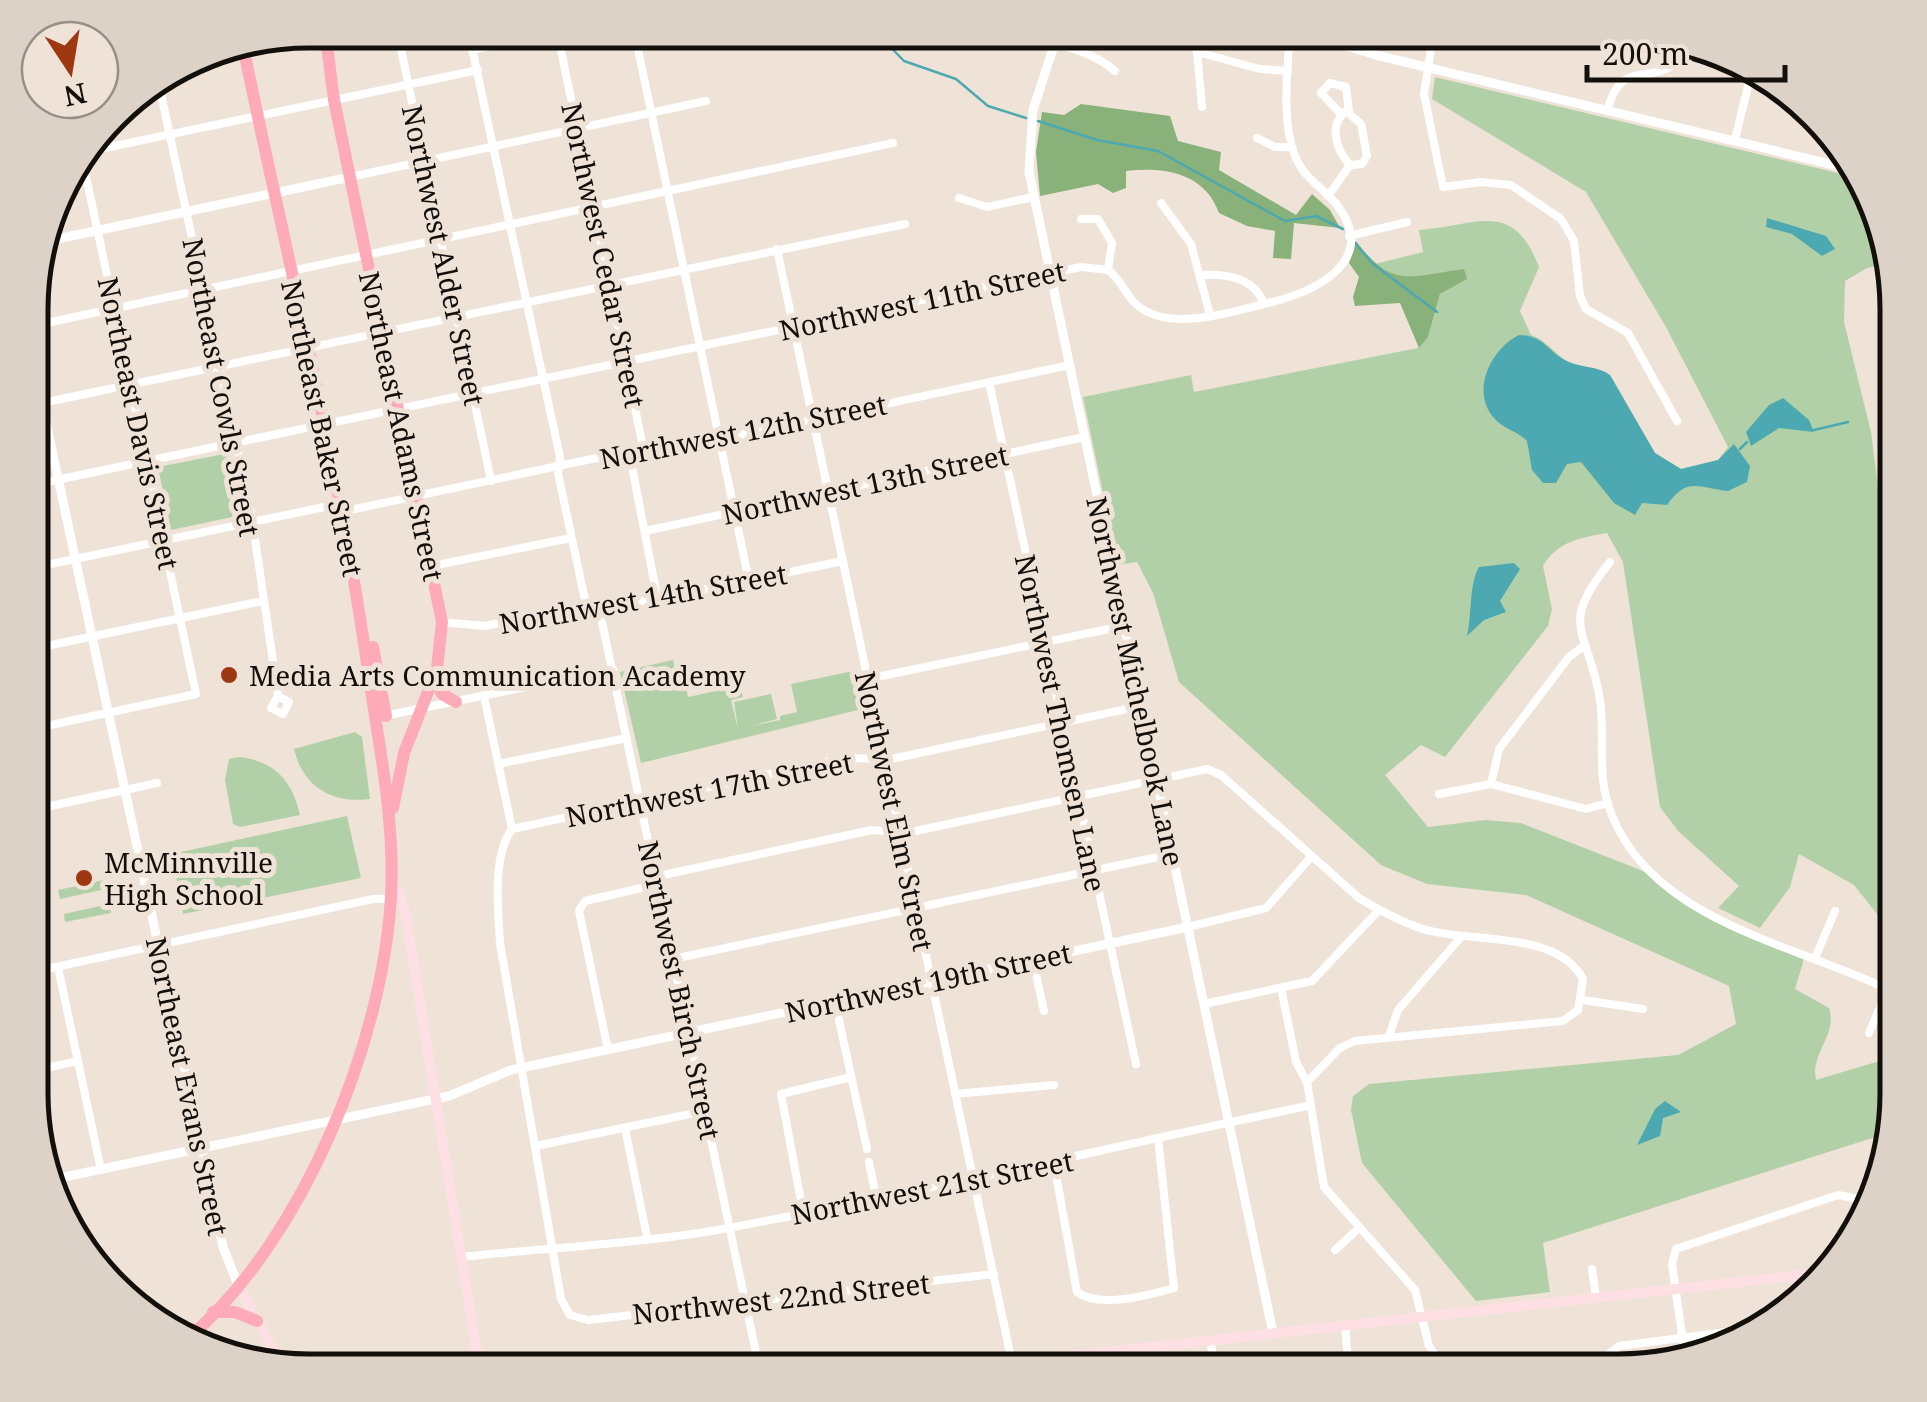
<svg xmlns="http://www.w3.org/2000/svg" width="1927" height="1402" viewBox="0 0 1927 1402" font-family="'Noto Serif',serif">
	<rect width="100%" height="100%" fill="#efe3d8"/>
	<g fill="#b2d0a7">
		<path d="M1435 77 1863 179 1889 264 1867 268 1845 281 1844 322 1871 432 1883 526 1896 524V938L1854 885 1799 854 1790 887 1760 928 1718 908 1739 886 1678 831 1660 807 1623 562 1607 533C1580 538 1558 541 1543 566L1552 609 1548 626 1445 757 1421 745 1385 775 1428 827 1485 820 1521 823 1643 871 1673 896 1804 959 1795 989 1829 1008C1838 1035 1810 1053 1816 1080L1896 1056V1111L1888 1133 1543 1243 1550 1292 1476 1301 1362 1163 1351 1110 1353 1096 1369 1084 1678 1055 1736 1024 1729 986 1526 895 1427 884 1381 865 1179 682 1153 593 1137 562 1118 565 1083 397 1191 375 1194 392 1418 348 1428 337 1440 294 1466 279 1464 270 1402 280 1375 264 1423 252 1419 230C1479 225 1513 199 1539 267L1520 311 1531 335C1546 340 1551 350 1564 359 1577 369 1596 365 1610 375L1655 453 1681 469 1718 460 1728 447 1666 327 1586 192 1432 99Z"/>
		<path d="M229 453 242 515 171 530 158 467Z"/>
		<path d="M673 660 679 689 686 688 688 697 740 686 743 697 731 700 738 729 734 702 771 694 777 719 751 726 780 720V716L797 712 791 684 858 670 866 708 641 763 620 672Z"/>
		<path d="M355 732 362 737 370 799C332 804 303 787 294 749Z"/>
		<path d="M239 757C275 761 292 781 300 815L240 827 233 824 225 780 229 759Z"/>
		<path d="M347 816 361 878 183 914 172 854Z"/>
		<path d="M104 880 106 889 60 899 58 890Z"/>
		<path d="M109 904 111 913 65 922 64 914Z"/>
	</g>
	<g fill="#89b17a">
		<path d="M1081 104 1170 116 1178 141 1221 152 1219 170 1296 215 1312 194 1330 210 1340 228 1294 223 1291 259 1273 258 1275 231 1247 226 1219 213C1204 172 1164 167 1126 171V188L1113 193 1098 184 1040 196 1036 152 1042 112 1064 115Z"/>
		<path d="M1356 241C1393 290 1410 276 1464 269L1467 279 1440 294 1428 337 1419 348 1400 303 1355 306 1353 297 1359 277 1349 263Z"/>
	</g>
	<g fill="#4ca9b1">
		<path d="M1767 218 1826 236 1835 249 1822 256 1792 234 1766 227Z"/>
		<path d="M1519 335C1545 335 1549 354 1569 362 1584 368 1597 366 1610 375L1655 453 1681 469 1718 460 1734 444 1750 466 1747 482 1728 491C1699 488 1687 476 1667 505L1642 503 1635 515 1614 503 1581 462 1567 464 1556 483H1543L1532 470 1527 441C1517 431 1502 428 1494 418 1470 391 1491 349 1519 335Z"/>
		<path d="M1783 398 1809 420 1814 432 1779 428 1751 446 1746 432 1769 405Z"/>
		<path d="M1514 563 1520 569 1500 601 1506 612 1484 620 1467 636C1472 615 1469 584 1479 567Z"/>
		<path d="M1665 1101 1681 1112 1663 1118 1660 1136 1637 1145 1655 1109Z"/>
	</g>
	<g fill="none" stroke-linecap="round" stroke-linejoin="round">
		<g stroke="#4ca9b1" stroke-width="2.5">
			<path d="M874 30 904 61 956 79 988 106 1026 118"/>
			<path d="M1038 121 1097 140 1158 151 1285 221 1316 216 1343 229"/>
			<path d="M1355 243 1373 264 1437 312"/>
			<path d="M1814 430 1848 422"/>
			<path d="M1740 449 1747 442"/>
		</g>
		<g stroke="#fff" stroke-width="8">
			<path d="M397 30 491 481"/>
			<path d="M468 30 560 457 558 473 586 605"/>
			<path d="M634 30 749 581"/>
			<path d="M1434 30 1424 94 1443 187 1481 182 1511 185 1561 219 1574 241 1580 296 1586 309 1628 333 1677 421"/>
			<path d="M557 31 642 442 632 467 657 596"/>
			<path d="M1530 34 1546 31"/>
			<path d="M997 38C1033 36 1088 47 1115 71"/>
			<path d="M472 50 562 30"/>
			<path d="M158 80 252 518 278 696 271 708 283 714 289 702 278 696"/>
			<path d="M1202 107 1197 52 1260 69 1288 71"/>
			<path d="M1608 108C1623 56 1652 88 1680 59"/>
			<path d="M1341 114 1321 93 1330 83 1346 87 1349 111"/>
			<path d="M1257 138 1275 147H1291"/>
			<path d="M1735 139 1751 74"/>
			<path d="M81 153 478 70"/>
			<path d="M1837 165 1841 152"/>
			<path d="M350 177 706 101"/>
			<path d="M1328 196 1350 165 1362 164 1367 156 1361 124 1346 111C1328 125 1336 150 1350 165"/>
			<path d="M959 198 987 207 1033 197"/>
			<path d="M1161 203 1191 244 1210 315"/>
			<path d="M1081 219H1098L1112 243 1108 270"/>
			<path d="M1349 236 1407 222"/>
			<path d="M777 249 1014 1372"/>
			<path d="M1200 275C1227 274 1254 277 1264 304"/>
			<path d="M1896 305V343"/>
			<path d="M32 326 893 143"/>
			<path d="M989 382 1136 1064"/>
			<path d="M32 405 905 224"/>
			<path d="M32 485 1081 267 1108 270C1122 280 1125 295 1137 305 1168 332 1228 313 1264 304 1309 294 1382 264 1337 205 1322 186 1302 178 1294 153 1281 117 1288 68 1290 30"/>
			<path d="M645 531 1084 437"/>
			<path d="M1610 562C1559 625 1586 627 1599 694 1606 730 1597 765 1607 801 1642 922 1799 944 1896 993"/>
			<path d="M432 566 571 538"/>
			<path d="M32 568 329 506 350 510 620 453 650 454 1070 365"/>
			<path d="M599 608 760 1372"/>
			<path d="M442 622 485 626 581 605 599 608 668 597 843 561"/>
			<path d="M32 649 263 601"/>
			<path d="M867 679 1123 626"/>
			<path d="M484 696 512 829C492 856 498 910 500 943L561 1299 570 1315 588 1320 994 1274"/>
			<path d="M384 716 613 669"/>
			<path d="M32 729 196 694 81 153"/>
			<path d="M498 764 627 738"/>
			<path d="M1491 784 1499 749 1569 657 1584 646"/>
			<path d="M32 790 36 809"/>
			<path d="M1439 794 1491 784 1586 809 1608 803"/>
			<path d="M32 810 157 783"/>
			<path d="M512 829 845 758 891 759 1141 706"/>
			<path d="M1188 927 1266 908 1311 857"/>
			<path d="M1815 958 1835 911"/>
			<path d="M673 959 1172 854"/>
			<path d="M1033 960 1044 1011"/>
			<path d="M58 967 101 1170"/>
			<path d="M32 972 373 899H391"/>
			<path d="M1281 988 1296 1062 1307 1082 1324 1187 1415 1290 1429 1346 1439 1360 1457 1367 1500 1363 1518 1372"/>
			<path d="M1583 1000 1643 1009"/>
			<path d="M835 1002 867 1149"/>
			<path d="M1204 1004 1312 981 1379 910"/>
			<path d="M1869 1033 1888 989"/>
			<path d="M1389 1036 1398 1010 1461 937"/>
			<path d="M608 1050 579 911 585 901 650 886 663 875 872 830 906 833 1207 769 1221 775 1359 898C1379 910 1400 922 1423 929 1470 944 1556 929 1583 979L1578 1010 1563 1021 1355 1041 1340 1048 1307 1082"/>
			<path d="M32 1071 78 1061"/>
			<path d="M955 1094 1054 1085"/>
			<path d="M625 1128 647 1237"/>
			<path d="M536 1146 705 1111"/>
			<path d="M869 1162 876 1197"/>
			<path d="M1054 1163 1077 1292C1099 1309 1150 1295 1174 1288L1158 1138"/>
			<path d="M803 1212 781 1094 851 1077"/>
			<path d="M1335 1250 1359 1228"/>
			<path d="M462 1257C551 1247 645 1244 734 1227 926 1191 1116 1146 1307 1106"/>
			<path d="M1592 1269 1596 1297"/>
			<path d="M1345 1325 1349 1372"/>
			<path d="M1210 1340 1216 1372"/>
			<path d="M1685 1356 1672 1264 1676 1249 1838 1195 1863 1200"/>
			<path d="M1608 1372 1606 1356 1619 1346 1742 1330 1754 1333"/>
		</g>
		<g stroke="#fff" stroke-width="9">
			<path d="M1059 30 1033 110 1029 172 1273 1333"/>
			<path d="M1294 30 1376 55 1855 170"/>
			<path d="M43 242 350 177"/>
			<path d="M32 357 223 1247 238 1285"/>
			<path d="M50 1180 449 1096 511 1070 1188 927"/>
		</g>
		<g stroke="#fedfe4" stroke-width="10">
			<path d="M392 878 405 910 480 1372"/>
			<path d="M238 1285 284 1369"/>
			<path d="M925 1372 1829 1272"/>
		</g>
		<g stroke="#feaab8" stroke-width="12">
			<path d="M325 30 334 100 442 622 437 669 404 753 393 808"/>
			<path d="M373 647 386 716"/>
			<path d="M434 678 442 694 456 702"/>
			<path d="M213 1312H235L257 1321"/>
			<path d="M193 1334C304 1236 383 1042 391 896 395 820 379 746 368 671 338 459 285 251 242 41"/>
		</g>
	</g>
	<g fill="#9e3810" stroke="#efe3d8" stroke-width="4">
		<circle cx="229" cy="675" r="10"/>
		<circle cx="84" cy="878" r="10"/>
	</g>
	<g text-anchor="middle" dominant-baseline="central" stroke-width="10" stroke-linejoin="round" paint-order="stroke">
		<g font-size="28" fill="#130f0b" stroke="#efe3d8">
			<text transform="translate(444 255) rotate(78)">Northwest Alder Street</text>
			<text transform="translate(604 255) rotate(78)">Northwest Cedar Street</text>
			<text transform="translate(922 300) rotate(-12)">Northwest 11th Street</text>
			<text transform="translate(222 387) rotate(79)">Northeast Cowls Street</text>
			<text transform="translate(139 423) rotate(78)">Northeast Davis Street</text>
			<text transform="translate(402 426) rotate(78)">Northeast Adams Street</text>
			<text transform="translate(323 428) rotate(78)">Northeast Baker Street</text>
			<text transform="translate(743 431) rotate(-11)">Northwest 12th Street</text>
			<text transform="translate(865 484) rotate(-12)">Northwest 13th Street</text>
			<text transform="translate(643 598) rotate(-10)">Northwest 14th Street</text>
			<text transform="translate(1136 681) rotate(78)">Northwest Michelbook Lane</text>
			<text transform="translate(1061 723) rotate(78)">Northwest Thomsen Lane</text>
			<text transform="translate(709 789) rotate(-11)">Northwest 17th Street</text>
			<text transform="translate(895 811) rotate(78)">Northwest Elm Street</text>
			<text transform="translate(928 982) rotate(-12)">Northwest 19th Street</text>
			<text transform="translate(680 990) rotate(78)">Northwest Birch Street</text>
			<text transform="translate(188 1086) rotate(78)">Northeast Evans Street</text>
			<text transform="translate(932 1187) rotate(-11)">Northwest 21st Street</text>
			<text transform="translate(781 1298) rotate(-6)">Northwest 22nd Street</text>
		</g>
		<g font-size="28" fill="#130f0b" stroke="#efe3d8" text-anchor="start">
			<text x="249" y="675">Media Arts Communication Academy</text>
			<text x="104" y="862">McMinnville<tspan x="104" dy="32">High School</tspan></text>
		</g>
	</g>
	<path d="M0 0H1927V1402H0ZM309 48H1619A261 261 0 0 1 1880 309V1093A261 261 0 0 1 1619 1354H309A261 261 0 0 1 48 1093V309A261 261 0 0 1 309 48Z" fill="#ddd2c8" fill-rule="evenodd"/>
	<path fill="none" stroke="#130f0b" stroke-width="5" d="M309 48H1619A261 261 0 0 1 1880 309V1093A261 261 0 0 1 1619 1354H309A261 261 0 0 1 48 1093V309A261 261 0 0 1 309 48Z"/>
	<g transform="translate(70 70) rotate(168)"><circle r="48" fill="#efe3d8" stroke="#978e86" stroke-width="2.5"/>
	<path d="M0-8L18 38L0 25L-18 38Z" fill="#9e3810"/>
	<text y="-15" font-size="28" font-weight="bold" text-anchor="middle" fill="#130f0b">N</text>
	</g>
	<path d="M1587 65v15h198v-15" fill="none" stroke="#130f0b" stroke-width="5"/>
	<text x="1602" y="65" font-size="30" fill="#130f0b" stroke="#efe3d8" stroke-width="8" paint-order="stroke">200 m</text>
</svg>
